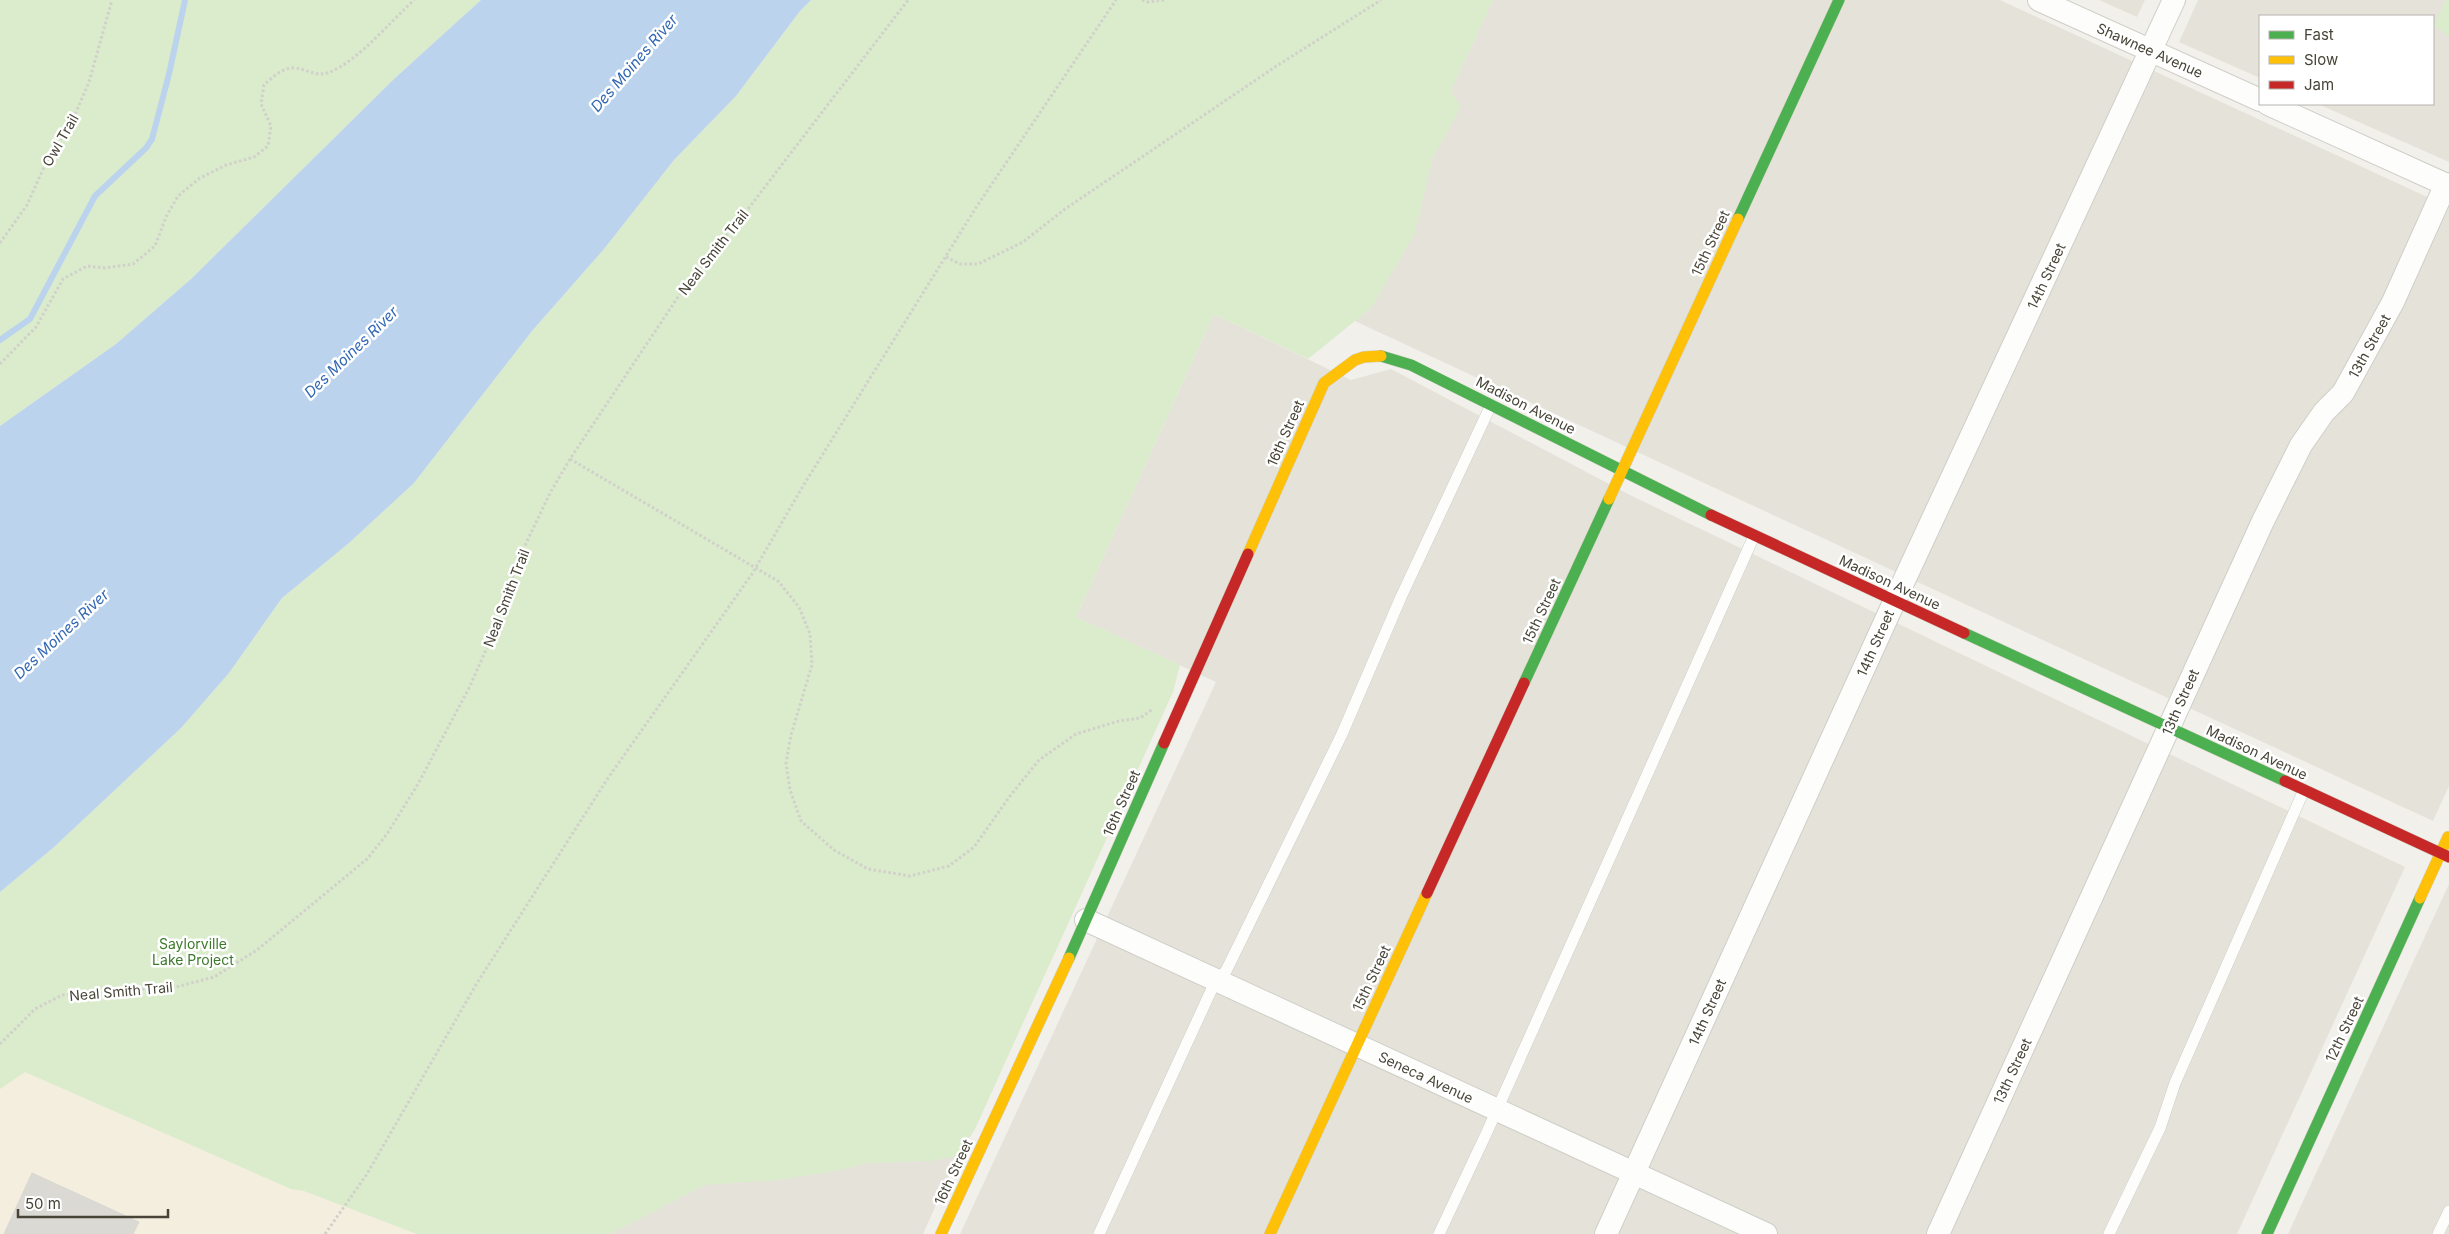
<svg xmlns="http://www.w3.org/2000/svg" width="2449" height="1234" viewBox="0 0 2449 1234" font-family="Inter,sans-serif">
	<rect width="100%" height="100%" fill="#f1f0eb"/>
	<g fill="#e5e3d9">
		<path d="M1493 0H2000L2449 207V786L2433 821 1344 316Z"/>
		<path d="M2099 0H2145L2137 17Z"/>
		<path d="M2198 0H2449V162L2318 104H2433V16H2260V78L2179 42Z"/>
		<path d="M1214 314 1351 380 1391 369 1630 495 2405 867 2237 1234H960L1216 682 1076 617Z"/>
		<path d="M2449 884V1234H2288Z"/>
		<path d="M801 1135 958 1156 923 1234H609Z"/>
	</g>
	<path fill="#f3eede" d="M0 1049 275 1179 417 1234H0Z"/>
	<g fill="#daeccc">
		<path d="M0 0H481L394 79 191 279 116 344 0 426Z"/>
		<path d="M811 0H1493L1450 92 1461 106 1432 159 1415 233 1371 308 1308 359 1214 314 1076 617 1180 665 1173 692 975 1129 958 1156 930 1161 866 1163 840 1170 778 1180 705 1185 609 1234H417L304 1191 291 1189 25 1072 0 1089V892L53 848 181 728 229 673 282 598 349 543 414 483 532 331 604 249 674 160 736 96 800 11Z"/>
		<path d="M2446 0H2449V37L2434 25Z"/>
	</g>
	<path fill="#bcd3ee" d="M481 0H811L800 11 736 96 674 160 604 249 532 331 414 483 349 543 282 598 229 673 181 728 53 848 0 892V426L116 344 191 279 394 79Z"/>
	<g fill="none" stroke-linecap="round" stroke-linejoin="round">
		<path stroke="#bcd3ee" stroke-width="6" d="M0 340 30 319 95 196 146 148 152 139 169 74 185 0"/>
	</g>
	<path fill="#dbd9d4" stroke="#d9d7d1" d="M32 1173 139 1222 133 1234H4Z"/>
	<g fill="none" stroke-linecap="round" stroke-linejoin="round">
		<g stroke="#cfcec8" stroke-width="12">
			<g id="lane">
				<path d="M1099 1234 1216 980 1226 971 1342 734 1401 597 1491 405"/>
				<path d="M1439 1234 1487 1132 1754 536"/>
				<path d="M2109 1234 2160 1128 2175 1083 2304 790"/>
				<path d="M2438 1234 2449 1211"/>
			</g>
		</g>
		<g stroke="#cfcec8" stroke-width="24">
			<g id="street">
				<path d="M2039 0 2260 100"/>
				<path d="M2268 104 2449 186"/>
				<path d="M1086 920 1766 1234"/>
				<path d="M1606 1234 1895 600 2174 0"/>
				<path d="M1938 1234 2263 521 2301 445 2324 412 2343 393 2393 302 2446 184"/>
			</g>
		</g>
		<g stroke="#d0cec2" stroke-width="12">
			<g id="fast">
				<path d="M1738 219 1839 0"/>
				<path d="M1381 356 1411 365 1711 515"/>
				<path d="M1964 633 2285 781"/>
				<path d="M1524 683 1609 499"/>
				<path d="M1069 958 1164 743"/>
				<path d="M2267 1234 2420 898"/>
			</g>
		</g>
		<g stroke="#d0cec2" stroke-width="12">
			<g id="slow">
				<path d="M1609 499 1738 219"/>
				<path d="M1248 554 1324 383 1355 360 1364 357 1381 356"/>
				<path d="M2420 898 2448 837"/>
				<path d="M941 1234 1069 958"/>
				<path d="M1270 1234 1427 893"/>
			</g>
		</g>
		<g stroke="#d0cec2" stroke-width="12">
			<g id="jam">
				<path d="M1711 515 1964 633"/>
				<path d="M1164 743 1248 554"/>
				<path d="M2285 781 2449 857"/>
				<path d="M1427 893 1524 683"/>
			</g>
		</g>
		<g stroke="#d1d0ca" stroke-width="3" stroke-dasharray="2.5 2.5" stroke-linecap="butt">
			<path d="M1142 0 1148 2 1164 0"/>
			<path d="M0 243 27 205 49 156 70 126 89 82 112 0"/>
			<path d="M946 257 960 264H978L1023 242 1065 209 1278 65 1381 0"/>
			<path d="M0 364 36 327 63 279 87 266 105 268 133 264 155 246 166 217 178 196 200 178 226 165 254 157 268 146 271 126 261 104 264 85C272 78 281 68 293 68 307 68 315 78 330 72 359 60 390 22 414 0"/>
			<path d="M570 459 778 581 799 607 810 634 812 665 791 735 786 763 790 790 801 821 834 850 868 869 910 876 949 866 974 847 1010 796 1039 760 1076 734 1119 721 1140 718 1153 709"/>
			<path d="M0 1044 35 1009 62 995 87 992 176 987 214 977 257 950 367 859 387 834 418 784 469 688 494 632 518 560 550 493 570 459 688 282 748 209 908 0"/>
			<path d="M325 1234 367 1174 477 983 608 778 752 574 803 486 977 206 1116 0"/>
		</g>
		<use href="#lane" stroke="#fdfdfc" stroke-width="11"/>
		<use href="#street" stroke="#fdfdfc" stroke-width="22"/>
		<use href="#fast" stroke="#4caf50" stroke-width="11"/>
		<use href="#slow" stroke="#ffc107" stroke-width="11"/>
		<use href="#jam" stroke="#c62828" stroke-width="11"/>
	</g>
	<g text-anchor="middle" dominant-baseline="central" stroke-width="5" stroke-linejoin="round" paint-order="stroke">
		<g font-size="14" fill="#474437" stroke="#fff">
			<text transform="translate(2150 50) rotate(24)">Shawnee Avenue</text>
			<text transform="translate(60 140) rotate(-60)">Owl Trail</text>
			<text transform="translate(1710 243) rotate(-65)">15th Street</text>
			<text transform="translate(713 252) rotate(-52)">Neal Smith Trail</text>
			<text transform="translate(2046 276) rotate(-65)">14th Street</text>
			<text transform="translate(2369 346) rotate(-61)">13th Street</text>
			<text transform="translate(1526 405) rotate(27)">Madison Avenue</text>
			<text transform="translate(1285 433) rotate(-66)">16th Street</text>
			<text transform="translate(1890 582) rotate(25)">Madison Avenue</text>
			<text transform="translate(506 598) rotate(-69)">Neal Smith Trail</text>
			<text transform="translate(1541 611) rotate(-65)">15th Street</text>
			<text transform="translate(1875 643) rotate(-66)">14th Street</text>
			<text transform="translate(2180 702) rotate(-66)">13th Street</text>
			<text transform="translate(2257 752) rotate(25)">Madison Avenue</text>
			<text transform="translate(1121 803) rotate(-66)">16th Street</text>
			<text transform="translate(1371 978) rotate(-65)">15th Street</text>
			<text transform="translate(121 991) rotate(-5)">Neal Smith Trail</text>
			<text transform="translate(1707 1012) rotate(-66)">14th Street</text>
			<text transform="translate(2344 1029) rotate(-65)">12th Street</text>
			<text transform="translate(2012 1071) rotate(-65)">13th Street</text>
			<text transform="translate(1426 1077) rotate(25)">Seneca Avenue</text>
			<text transform="translate(953 1172) rotate(-65)">16th Street</text>
		</g>
		<g font-size="14" fill="#3c792a" stroke="#fff">
			<text x="193" y="943">Saylorville<tspan x="193" dy="16">Lake Project</tspan></text>
		</g>
		<g font-size="15" font-style="italic" fill="#3167b3" stroke="#fff">
			<text transform="translate(634 63) rotate(-49)">Des Moines River</text>
			<text transform="translate(351 352) rotate(-44)">Des Moines River</text>
			<text transform="translate(61 634) rotate(-43)">Des Moines River</text>
		</g>
	</g>
	<rect x="2259" y="15" width="175" height="90" fill="#ffffff" stroke="#b5b4af"/>
	<rect x="2269" y="31" width="25" height="8" fill="#4caf50" stroke="#b5b4af"/>
	<text x="2304" y="40" font-size="15" fill="#474437">Fast</text>
	<rect x="2269" y="56" width="25" height="8" fill="#ffc107" stroke="#b5b4af"/>
	<text x="2304" y="65" font-size="15" fill="#474437">Slow</text>
	<rect x="2269" y="81" width="25" height="8" fill="#c62828" stroke="#b5b4af"/>
	<text x="2304" y="90" font-size="15" fill="#474437">Jam</text>
	<path d="M18 1209v8h150v-8" fill="none" stroke="#474437" stroke-width="2.5"/>
	<text x="25" y="1209" font-size="15" fill="#474437" stroke="#ffffff" stroke-width="4" paint-order="stroke">50 m</text>
</svg>
